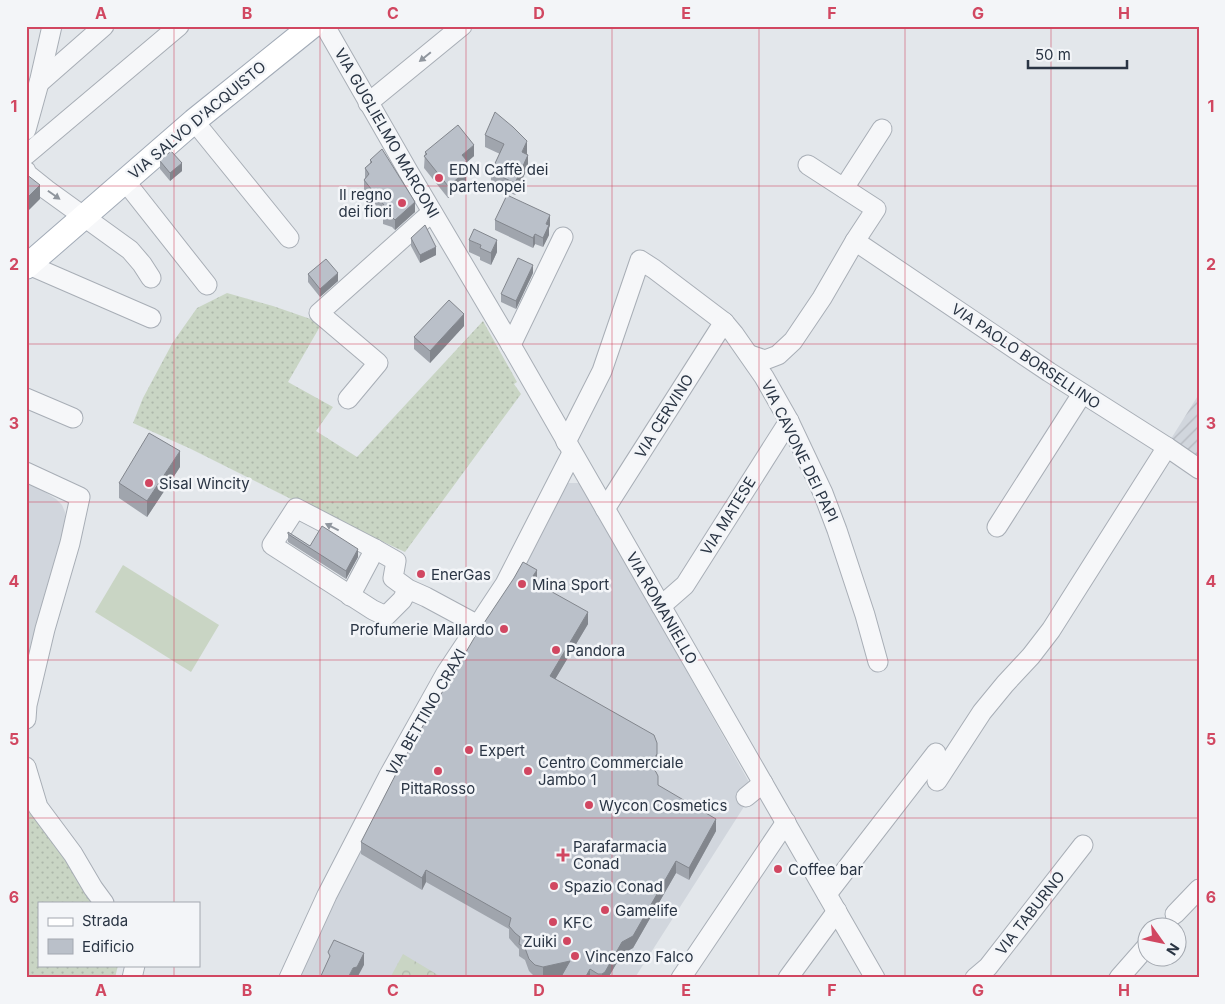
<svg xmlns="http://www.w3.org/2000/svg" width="1225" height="1004" viewBox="0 0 1225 1004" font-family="Inter,sans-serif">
	<defs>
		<pattern id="industrial-furrows" width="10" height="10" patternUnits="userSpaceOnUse" patternTransform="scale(1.25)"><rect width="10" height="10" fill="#d1d6dd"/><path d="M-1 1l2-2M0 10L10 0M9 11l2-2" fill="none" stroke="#b4b8bf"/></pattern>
		<pattern id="grass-dots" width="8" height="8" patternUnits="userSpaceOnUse" patternTransform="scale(1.25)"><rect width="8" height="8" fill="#c9d5c4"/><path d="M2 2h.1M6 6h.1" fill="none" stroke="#adb7aa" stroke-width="1.8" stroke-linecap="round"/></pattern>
		<pattern id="park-crowns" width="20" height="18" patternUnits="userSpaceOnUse" patternTransform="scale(1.25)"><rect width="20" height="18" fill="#c9d5c4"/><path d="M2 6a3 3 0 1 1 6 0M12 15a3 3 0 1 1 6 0" fill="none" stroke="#adb7aa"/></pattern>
	</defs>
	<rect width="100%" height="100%" fill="#e3e7eb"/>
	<g fill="#d1d6dd">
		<path d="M26 480 56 499 62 505 65 512 67 527 26 661Z"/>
		<path d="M568 483H581L754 791 636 976 638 978H298L391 784 521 571Z"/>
	</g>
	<path fill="url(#industrial-furrows)" d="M1199 394V462L1169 442Z"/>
	<g fill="url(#grass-dots)">
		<path d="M227 293 273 306 322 323 288 382 333 407 316 431 357 457 483 321 517 382 514 384 521 394 405 552 291 499 191 449 133 423 143 398 173 342 197 308Z"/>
		<path d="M28 810H32L97 903H39V965H118L115 978H26V812Z"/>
	</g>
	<path fill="url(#park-crowns)" d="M403 954 443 978H390Z"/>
	<path fill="#c9d5c4" d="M123 565 219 625 191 672 95 612Z"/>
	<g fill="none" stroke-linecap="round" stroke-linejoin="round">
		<g stroke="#a8aeb6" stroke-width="21">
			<g id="minor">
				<path d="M325 26 408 171 511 345 875 978"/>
				<path d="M39 83 104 26"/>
				<path d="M368 103 462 26"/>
				<path d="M194 121 289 238"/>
				<path d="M26 130 39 83 52 26"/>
				<path d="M26 155 179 26"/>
				<path d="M26 171 27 174 47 190 130 250 142 264 151 278"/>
				<path d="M125 181 207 285"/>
				<path d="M844 188 882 129"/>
				<path d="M855 241 1049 372 1167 447 1199 469"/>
				<path d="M26 262 29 265 151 318"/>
				<path d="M511 345 563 237"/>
				<path d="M750 355 765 360 778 355 793 341 822 298 855 241 876 209 808 165"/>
				<path d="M26 398 73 418"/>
				<path d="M348 399 378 363 319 313 432 212"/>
				<path d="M566 442 602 371 640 260 654 269 724 322 734 334 764 377 789 421 823 493 837 530 865 615 878 662"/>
				<path d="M26 472 80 497 70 543 45 629 27 705 26 719"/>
				<path d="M605 509 724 322"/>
				<path d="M997 527 1082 394"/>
				<path d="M408 589 402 600 386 616 373 610 272 545 296 508 375 549 396 561 393 578 408 589 426 597 478 625"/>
				<path d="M350 596 375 549"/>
				<path d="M661 606 685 585 789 421"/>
				<path d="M26 767 38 807 73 854 93 888 104 903"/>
				<path d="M937 781 982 712 1005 684 1031 656 1051 630 1167 447"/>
				<path d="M746 797 763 783"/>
				<path d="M827 894 936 753"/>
				<path d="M1175 914 1199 889"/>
				<path d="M132 978 135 965"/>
				<path d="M289 978 327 895 388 777 446 673 505 584 572 453"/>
				<path d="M681 978 786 822"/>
				<path d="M788 978 837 911"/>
				<path d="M975 978 988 967 1083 845"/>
				<path d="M1119 978 1148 945"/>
			</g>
		</g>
		<g stroke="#a2abb7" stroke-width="26">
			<path id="major" d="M26 267 194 121 312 26"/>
		</g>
		<use href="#minor" stroke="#f6f7f9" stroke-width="19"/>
		<use href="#major" stroke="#fff" stroke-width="24"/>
	</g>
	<g fill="#a0a5ad">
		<path d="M485 135 527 153 528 167 515 195 491 184V172L500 154 485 147Z"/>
		<path d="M425 152 474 156 467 162V173L466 175V184L448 198 424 168Z"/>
		<path d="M370 160 415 212 395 230 392 227 383 224V214L364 190V180L365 178V168L370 163Z"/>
		<path d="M160 161 182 171 170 181 160 169Z"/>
		<path d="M495 220 550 225 549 228V235L543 247 535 244 533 248 495 230Z"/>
		<path d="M411 238 436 255 420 263 411 246Z"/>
		<path d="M469 240 497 252 491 265 480 260V257L469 252Z"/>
		<path d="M533 273 516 309 501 302V294Z"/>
		<path d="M308 274 338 281 320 297 308 282Z"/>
		<path d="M464 326 430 363 414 349V337Z"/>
		<path d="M180 467 147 517 119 498V483Z"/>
		<path d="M288 534 310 546 358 557 346 579 288 542Z"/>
		<path d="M537 580 588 624 555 679 657 754V766L654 770 658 785 716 831 689 880 676 873 633 948 622 954 608 978H562V975L549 978 535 977 529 971 525 960 519 956V949L515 945 509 938V929L426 882 422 890 361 854V842Z"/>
	</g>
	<g fill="#82868d">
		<path d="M527 141V153L522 164V152Z"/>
		<path d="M474 145V156L467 162V173L466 175V184L448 198V186L461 166 462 155Z"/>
		<path d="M528 155V167L515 195V183Z"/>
		<path d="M182 163V171L170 181V173Z"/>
		<path d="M40 185V199L26 213V199Z"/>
		<path d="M415 202V212L395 230V220Z"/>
		<path d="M550 215V225L549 228V235L543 247V238L546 224Z"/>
		<path d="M535 234V244L533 248V238Z"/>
		<path d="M497 240V252L491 265V253Z"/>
		<path d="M436 247V255L420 263V255Z"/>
		<path d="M533 265V273L516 309V301Z"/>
		<path d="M338 273V281L320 297V289Z"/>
		<path d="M464 314V326L430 363V351Z"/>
		<path d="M180 451V467L147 517V501Z"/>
		<path d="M358 549V557L346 579V571Z"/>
		<path d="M537 570V582L533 576Z"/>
		<path d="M588 612V624L550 688V676Z"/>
		<path d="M657 743V766L650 777V765Z"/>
		<path d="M716 819V831L689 880V868Z"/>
		<path d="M676 861V873L633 948 622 954 608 978H602V974L622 942Z"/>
		<path d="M426 870V882L422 890V878Z"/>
		<path d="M364 953V965L357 978H348L353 968Z"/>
		<path d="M570 961V973L549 978H543V967Z"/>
		<path d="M590 969V978H585Z"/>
	</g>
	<g fill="#bac0c9" stroke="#82868d">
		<path d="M495 112 513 127 527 141 522 152 528 155 515 183 491 172 504 144 485 135Z"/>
		<path d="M458 125 474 145 462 155 467 161 461 166 466 172 448 186 424 156 427 154 425 152Z"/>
		<path d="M382 149 415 202 395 220 392 217 383 214 384 205 364 180 369 174 365 168 372 162 370 160Z"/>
		<path d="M171 151 182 163 170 173 160 161Z"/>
		<path d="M26 174 40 185 26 199Z"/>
		<path d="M507 195 550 215 546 224 549 225 543 238 535 234 533 238 495 220Z"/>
		<path d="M425 225 436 247 420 255 411 238Z"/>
		<path d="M474 229 497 240 491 253 480 248 481 245 469 240Z"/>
		<path d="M518 258 533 265 516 301 501 294Z"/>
		<path d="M326 259 338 273 320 289 308 274Z"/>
		<path d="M449 300 464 314 430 351 414 337Z"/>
		<path d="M149 433 180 451 147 501 119 483Z"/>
		<path d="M322 526 358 549 346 571 288 534V532L310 546Z"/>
		<path d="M523 562 537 570 533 576 545 588 588 612 550 676 654 735 657 743V754L650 765 656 772 658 776V785L716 819 689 868 676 861 633 936 622 942 605 972 602 974H598L590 969 585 978H566L562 975 570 961 543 967 535 965 529 959 525 948 519 944 520 937 515 933 509 926 511 918 426 870 422 878 361 842 398 770 434 706 476 635 514 578Z"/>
		<path d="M334 940 364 953 357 967 353 968 348 978H320L330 956 328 952Z"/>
	</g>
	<defs><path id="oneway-solid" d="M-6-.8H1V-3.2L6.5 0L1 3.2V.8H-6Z" transform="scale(1.25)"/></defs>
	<g fill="#90969e">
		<use href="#oneway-solid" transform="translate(425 57) rotate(141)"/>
		<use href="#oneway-solid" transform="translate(54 195) rotate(35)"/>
		<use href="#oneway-solid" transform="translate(332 527) rotate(-153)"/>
	</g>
	<path fill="none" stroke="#d14761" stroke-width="1" stroke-opacity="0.55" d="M174 26V903M320 26V978M466 26V978M612 26V978M759 26V978M905 26V978M1051 26V978M26 186H1199M26 344H1199M26 502H1199M26 660H1199M26 818H1199M174 965V978"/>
	<g fill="#d14761" stroke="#f3f5f8" stroke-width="2">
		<circle cx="439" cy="178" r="5"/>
		<circle cx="402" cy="203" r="5"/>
		<circle cx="149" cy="483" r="5"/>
		<circle cx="421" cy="574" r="5"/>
		<circle cx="522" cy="584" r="5"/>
		<circle cx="504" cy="629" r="5"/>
		<circle cx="556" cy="650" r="5"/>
		<circle cx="469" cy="750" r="5"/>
		<circle cx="438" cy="771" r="5"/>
		<circle cx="528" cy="771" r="5"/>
		<circle cx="589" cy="805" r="5"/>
		<path d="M560.5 847.5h5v5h5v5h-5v5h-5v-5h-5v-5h5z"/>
		<circle cx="778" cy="869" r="5"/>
		<circle cx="554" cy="886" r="5"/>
		<circle cx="605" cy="910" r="5"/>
		<circle cx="553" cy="922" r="5"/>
		<circle cx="567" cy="941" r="5"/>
		<circle cx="575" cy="956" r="5"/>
	</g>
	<g text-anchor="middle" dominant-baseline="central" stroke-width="5" stroke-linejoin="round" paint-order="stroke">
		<g font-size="15" fill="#2a3544" stroke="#f3f5f8">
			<text transform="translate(197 120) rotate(-40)">VIA SALVO D'ACQUISTO</text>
			<text transform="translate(387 133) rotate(60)">VIA GUGLIELMO MARCONI</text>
			<text transform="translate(1026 356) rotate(34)">VIA PAOLO BORSELLINO</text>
			<text transform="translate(664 416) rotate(-58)">VIA CERVINO</text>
			<text transform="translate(800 451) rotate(64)">VIA CAVONE DEI PAPI</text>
			<text transform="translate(728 516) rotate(-58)">VIA MATESE</text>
			<text transform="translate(662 608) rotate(60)">VIA ROMANIELLO</text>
			<text transform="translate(426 712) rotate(-60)">VIA BETTINO CRAXI</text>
			<text transform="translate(1030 913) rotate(-52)">VIA TABURNO</text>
		</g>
		<g font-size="15" fill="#2a3544" stroke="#f3f5f8" text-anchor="start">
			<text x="449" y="169">EDN Caffè dei<tspan x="449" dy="17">partenopei</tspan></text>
			<text x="392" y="194" text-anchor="end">Il regno<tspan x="392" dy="17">dei fiori</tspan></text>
			<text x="159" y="483">Sisal Wincity</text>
			<text x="431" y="574">EnerGas</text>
			<text x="532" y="584">Mina Sport</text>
			<text x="494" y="629" text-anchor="end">Profumerie Mallardo</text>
			<text x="566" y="650">Pandora</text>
			<text x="479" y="750">Expert</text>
			<text x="538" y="762">Centro Commerciale<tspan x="538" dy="17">Jambo 1</tspan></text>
			<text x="438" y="788" text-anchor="middle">PittaRosso</text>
			<text x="599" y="805">Wycon Cosmetics</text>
			<text x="573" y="846">Parafarmacia<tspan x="573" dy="17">Conad</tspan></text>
			<text x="788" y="869">Coffee bar</text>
			<text x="564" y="886">Spazio Conad</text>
			<text x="615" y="910">Gamelife</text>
			<text x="563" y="922">KFC</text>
			<text x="557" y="941" text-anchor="end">Zuiki</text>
			<text x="585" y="956">Vincenzo Falco</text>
		</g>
	</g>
	<rect width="1225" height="1004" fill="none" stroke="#f3f5f8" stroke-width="55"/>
	<rect x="38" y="902" width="162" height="65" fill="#f3f5f8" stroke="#a3a8b0"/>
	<rect x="48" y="918" width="25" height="8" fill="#ffffff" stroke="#a3a8b0"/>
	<text x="82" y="926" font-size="15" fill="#2a3544">Strada</text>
	<rect x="48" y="939" width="25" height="15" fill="#bac0c9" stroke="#a3a8b0"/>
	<text x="82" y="952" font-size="15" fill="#2a3544">Edificio</text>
	<g transform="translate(1162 942) rotate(123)"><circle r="24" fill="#f3f5f8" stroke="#a3a8b0"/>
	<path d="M0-4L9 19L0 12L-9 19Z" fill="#d14761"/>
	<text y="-8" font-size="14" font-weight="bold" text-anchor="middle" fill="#2a3544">N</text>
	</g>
	<path d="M1028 60v8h99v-8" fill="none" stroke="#2a3544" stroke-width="2.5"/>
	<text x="1035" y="60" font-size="15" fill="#2a3544" stroke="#f3f5f8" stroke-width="4" paint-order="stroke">50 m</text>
	<rect x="28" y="28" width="1170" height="948" fill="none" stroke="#d14761" stroke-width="2"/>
	<g font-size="16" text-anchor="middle" font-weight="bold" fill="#d14761">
		<text x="101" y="19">A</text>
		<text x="247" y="19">B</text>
		<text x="393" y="19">C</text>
		<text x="539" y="19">D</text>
		<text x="686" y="19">E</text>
		<text x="832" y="19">F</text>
		<text x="978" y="19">G</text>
		<text x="1124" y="19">H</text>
		<text x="14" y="112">1</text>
		<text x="1211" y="112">1</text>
		<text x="14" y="270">2</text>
		<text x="1211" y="270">2</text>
		<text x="14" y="429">3</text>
		<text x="1211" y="429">3</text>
		<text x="14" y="587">4</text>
		<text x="1211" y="587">4</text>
		<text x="14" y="745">5</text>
		<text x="1211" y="745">5</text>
		<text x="14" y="903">6</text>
		<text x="1211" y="903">6</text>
		<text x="101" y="996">A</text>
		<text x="247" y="996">B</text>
		<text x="393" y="996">C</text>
		<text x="539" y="996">D</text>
		<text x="686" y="996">E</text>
		<text x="832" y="996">F</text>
		<text x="978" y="996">G</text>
		<text x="1124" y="996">H</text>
	</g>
</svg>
